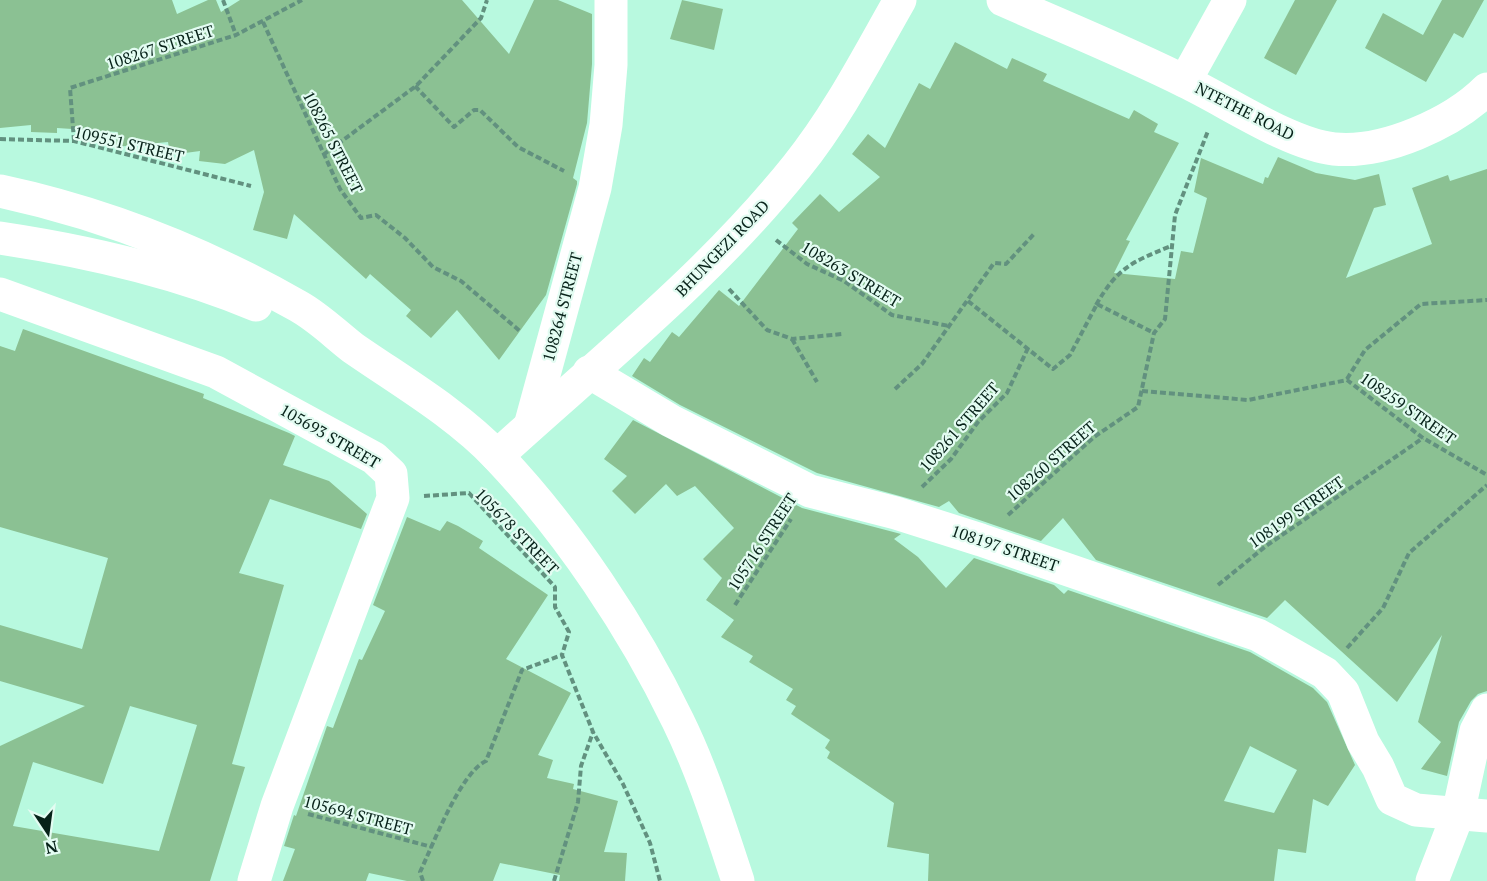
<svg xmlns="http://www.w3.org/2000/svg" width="1487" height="881" viewBox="0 0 1487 881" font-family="'PT Serif',serif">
	<rect width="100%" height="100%" fill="#b8f9df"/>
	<g fill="#8bc193" fill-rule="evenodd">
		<path d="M0 0H172L177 14 208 0H216L221 12 240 0H462L509 54 534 0H558L592 14V64L587 123 573 178 577 181V184L546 295 499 360 457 310 431 338 406 316 411 310 370 274 366 279 294 214 287 239 253 230 264 192 254 150 225 164 199 161 200 151 170 155 168 142 115 147 118 132 57 128V133L31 132V125L0 128Z"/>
		<path d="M682 0 723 9 714 50 670 39Z"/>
		<path d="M1295 0H1337L1296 75 1264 58Z"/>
		<path d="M1442 0H1484L1463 38 1454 33 1426 82 1365 48 1383 13 1423 35Z"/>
		<path d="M955 42 1007 69 1012 58 1047 74 1043 81 1129 119 1134 110 1158 124 1154 132 1179 143 1126 240 1130 241 1114 273 1175 279 1181 251 1193 253 1207 198 1194 192 1201 158 1263 184 1265 177 1268 178 1278 157 1316 173 1355 180 1379 174 1386 205 1374 208 1346 278 1432 244 1412 188 1448 175 1450 181 1487 169V691L1478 694 1471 701 1459 722 1447 776 1421 769 1441 742 1418 722 1442 635 1397 702 1285 600 1267 618 1096 560 1063 518 1041 541 959 513 949 501 939 507 817 473 680 405 632 376 644 358 650 362 672 332 679 337 719 290 739 306 798 229 792 223 820 194 839 212 880 177 852 154 868 134 885 148 919 83 930 89Z"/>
		<path d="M23 329 204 394 203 398 289 433 295 436 283 465 329 481 367 514 361 529 270 499 239 573 284 585 232 764 245 767 210 881H0V746L85 706 0 681V625L82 649 108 558 0 527V346L15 351ZM130 706 197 725 159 851 13 826 33 762 103 784Z"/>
		<path d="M633 420 802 508 901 534 894 539 918 557 946 588 974 558 1054 585 1064 594 1068 590 1250 652 1313 688 1327 702 1355 765 1328 806 1313 799 1306 853 1278 849 1274 881H928L929 854 887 847 894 803 827 758 830 752 825 748 830 740 791 714 796 706 786 700 793 689 749 662 753 656 721 637 734 620 706 600 722 578 703 559 734 528 695 486 677 496 666 484 635 514 612 491 627 476 604 459ZM1250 746 1297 770 1274 813 1224 801Z"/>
		<path d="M407 517 440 531 447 521 458 526 483 541 479 548 548 595 506 659 571 693 538 755 553 760 547 778 574 784 573 789 618 801 604 852 627 853 625 881H559L560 875 500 863 493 881H407L369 873 366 881H283L295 849 284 846 294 815 296 816 327 726 333 728 359 659 362 660 385 611 373 605Z"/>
	</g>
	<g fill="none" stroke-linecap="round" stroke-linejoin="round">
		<g stroke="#62917f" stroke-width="4" stroke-dasharray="6 3" stroke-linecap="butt">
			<path d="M223 0 236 35"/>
			<path d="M263 22 340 189 361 218 376 215 405 238 433 267 461 281 521 332"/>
			<path d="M415 86 454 127 474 110H480L518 147 564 171"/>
			<path d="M0 139 74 141 251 186"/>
			<path d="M74 141 70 88 236 35 302 0"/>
			<path d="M323 155 416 86 481 18 487 0"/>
			<path d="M776 240 807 264 844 281 892 315 949 326"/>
			<path d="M729 289 767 330 792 339 842 334"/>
			<path d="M968 301 1053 369 1070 355 1097 304 1154 333"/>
			<path d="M1096 305C1118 267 1132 262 1171 246"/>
			<path d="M792 339 817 382"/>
			<path d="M1347 379 1365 350 1421 304 1487 300"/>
			<path d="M895 389 922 364 994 263 1006 264 1034 234"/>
			<path d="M1142 391 1248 400 1347 380 1423 438 1487 475"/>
			<path d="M922 487 951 459 978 422 1007 393 1028 348"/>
			<path d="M424 496 469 493 555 587V607L569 632 562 655 593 732 623 784 650 843 660 881"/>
			<path d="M1008 515 1094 437 1138 407 1154 333 1165 319 1175 215 1208 131"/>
			<path d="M1218 585 1266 546 1423 438"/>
			<path d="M735 605 791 519"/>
			<path d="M1347 648 1383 608 1409 553 1487 485"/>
			<path d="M308 814 432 847"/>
			<path d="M423 881 420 872C433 845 460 773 486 761L522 670 562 655"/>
			<path d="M554 881 578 802 581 766 593 732"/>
		</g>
		<g stroke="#fff" stroke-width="33">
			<path d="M1003 0C1064 27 1126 52 1186 82 1228 102 1289 144 1334 149 1384 154 1453 123 1487 89"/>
			<path d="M1185 81 1230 0"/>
			<path d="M0 294 216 372 374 458 391 474 393 498 277 806 254 881"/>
			<path d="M589 372 671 421 810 491 896 513 981 540 1258 635 1325 673 1343 692 1363 742 1378 767 1392 799 1416 810 1487 816"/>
			<path d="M530 426 595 188 606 125 611 65V0"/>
			<path d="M497 456C600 362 710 275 797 166 838 115 868 56 900 0"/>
			<path d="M1432 881 1458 814 1476 731 1487 710"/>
		</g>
		<g stroke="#fff" stroke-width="33">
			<path d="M0 191C103 213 206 254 298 306 318 317 335 334 353 348 402 382 456 413 498 457 569 532 633 628 678 721 703 772 720 827 738 881"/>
			<path d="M0 238C87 251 175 271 256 305"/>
		</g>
	</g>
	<g text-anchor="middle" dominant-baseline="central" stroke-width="4.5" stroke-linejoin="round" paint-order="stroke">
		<g font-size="16" fill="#072219" stroke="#e3fcf2">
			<text transform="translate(160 47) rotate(-18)">108267 STREET</text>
			<text transform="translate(1245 111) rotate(27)">NTETHE ROAD</text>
			<text transform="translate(333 142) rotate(63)">108265 STREET</text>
			<text transform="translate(129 144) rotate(13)">109551 STREET</text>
			<text transform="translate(722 248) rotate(-46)">BHUNGEZI ROAD</text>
			<text transform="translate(851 274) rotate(31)">108263 STREET</text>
			<text transform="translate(562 307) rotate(-75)">108264 STREET</text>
			<text transform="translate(1408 408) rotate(35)">108259 STREET</text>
			<text transform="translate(959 427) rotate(-49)">108261 STREET</text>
			<text transform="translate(330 436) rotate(30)">105693 STREET</text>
			<text transform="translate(1051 461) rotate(-41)">108260 STREET</text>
			<text transform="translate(1296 512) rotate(-35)">108199 STREET</text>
			<text transform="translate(517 531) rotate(46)">105678 STREET</text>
			<text transform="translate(762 542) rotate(-57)">105716 STREET</text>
			<text transform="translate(1005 548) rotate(19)">108197 STREET</text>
			<text transform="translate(358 815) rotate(15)">105694 STREET</text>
		</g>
	</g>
	<g transform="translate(48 833) rotate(167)" stroke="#e3fcf2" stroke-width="4.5" paint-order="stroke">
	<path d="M0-4.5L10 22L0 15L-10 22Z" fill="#072219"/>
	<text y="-9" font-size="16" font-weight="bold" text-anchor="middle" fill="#072219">N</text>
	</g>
</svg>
